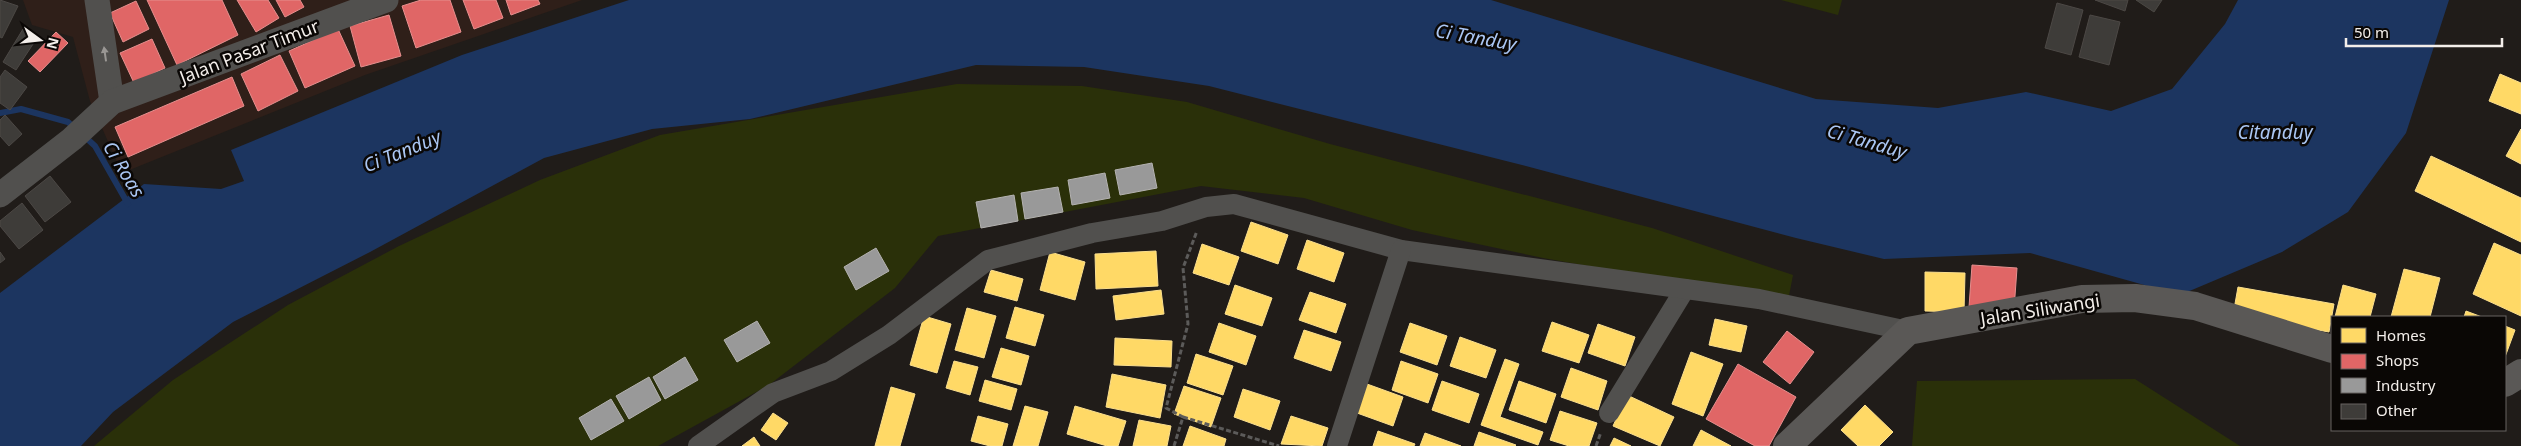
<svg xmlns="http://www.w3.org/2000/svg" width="2521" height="446" viewBox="0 0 2521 446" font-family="'Noto Sans',sans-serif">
	<rect width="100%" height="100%" fill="#201c19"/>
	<path fill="#2f1f19" d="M23 0H582L365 75 122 173 90 101 73 37 32 25Z"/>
	<g fill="#2a3009">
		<path d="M1781 0H1842L1838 15Z"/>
		<path d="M957 84 1082 86 1187 102 1330 144 1652 228 1793 275 1788 301 1543 258 1412 230 1304 198 1201 186 938 236 895 288 769 385 658 446H94L173 380 288 305 399 246 540 180 660 135Z"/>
		<path d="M2135 379 2240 446H1912L1917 381Z"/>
	</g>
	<path fill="#1c3560" d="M629 0H1491L1816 99 1938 108 2026 92 2111 111 2172 89 2225 24 2238 0H2449L2406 133 2348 212 2282 252 2180 295 2030 253 1884 259 1796 238 1522 165 1209 86 1084 67 976 65 750 119 652 129 544 158 370 252 233 322 113 412 81 446H0V293L144 184 221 189 244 181 231 150 462 55Z"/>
	<g fill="#ffd966" stroke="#fbdf8e">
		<path d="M2500 74 2521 83V114L2489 101Z"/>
		<path d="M2521 129V164L2506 156Z"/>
		<path d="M2431 156 2521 198V242L2415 191Z"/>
		<path d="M1251 222 1288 235 1278 264 1241 251Z"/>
		<path d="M1307 240 1344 253 1334 282 1297 269Z"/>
		<path d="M2494 243 2521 255V316L2473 294Z"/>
		<path d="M1202 244 1239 257 1229 285 1193 273Z"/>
		<path d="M1156 251 1158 286 1096 289 1095 254Z"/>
		<path d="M1050 252 1085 262 1075 300 1040 290Z"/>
		<path d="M2404 269 2440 278 2430 317H2391Z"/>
		<path d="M991 270 1023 279 1017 301 984 292Z"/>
		<path d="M1925 272 1965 273 1964 312 1925 311Z"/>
		<path d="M1235 285 1272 298 1262 326 1225 314Z"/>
		<path d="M2343 285 2376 294 2370 317H2335Z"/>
		<path d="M2238 287 2334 304 2329 332 2233 315Z"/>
		<path d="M1161 290 1164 314 1116 320 1113 296Z"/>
		<path d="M1310 292 1346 304 1336 333 1299 320Z"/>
		<path d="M1015 307 1044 315 1035 346 1006 338Z"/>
		<path d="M967 308 996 316 984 358 955 350Z"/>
		<path d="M2466 311 2482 317H2464Z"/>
		<path d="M924 316 951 324 937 373 910 365Z"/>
		<path d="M1715 319 1747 326 1741 352 1709 345Z"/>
		<path d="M1552 322 1589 335 1579 363 1542 351Z"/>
		<path d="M1219 323 1256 336 1246 365 1209 352Z"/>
		<path d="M1410 323 1447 336 1437 365 1400 352Z"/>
		<path d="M1598 324 1635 337 1625 366 1588 353Z"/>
		<path d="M2505 326 2515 330 2505 357Z"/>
		<path d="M1304 330 1341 342 1331 371 1294 358Z"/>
		<path d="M1460 337 1496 350 1486 378 1450 366Z"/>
		<path d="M1115 338 1172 341 1171 367 1114 365Z"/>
		<path d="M1001 348 1029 356 1021 385 992 377Z"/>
		<path d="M1691 352 1723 364 1703 416 1672 404Z"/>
		<path d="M1196 354 1233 366 1223 395 1187 383Z"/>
		<path d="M1505 359 1519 364 1500 417 1543 432 1538 445 1481 425Z"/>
		<path d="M954 361 978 367 970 395 946 388Z"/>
		<path d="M1401 361 1438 374 1428 403 1392 390Z"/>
		<path d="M1571 368 1607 381 1598 410 1561 397Z"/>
		<path d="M1112 374 1166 385 1160 418 1106 407Z"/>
		<path d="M985 380 1017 389 1011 410 979 401Z"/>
		<path d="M1442 381 1479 394 1469 423 1432 410Z"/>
		<path d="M1519 381 1556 394 1546 423 1509 410Z"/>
		<path d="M1367 384 1403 397 1393 426 1357 413Z"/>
		<path d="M1184 386 1221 398 1211 427 1174 414Z"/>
		<path d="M891 387 915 394 900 446H875Z"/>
		<path d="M1243 389 1280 401 1270 430 1234 417Z"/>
		<path d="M1627 395 1674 417 1660 446 1613 426Z"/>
		<path d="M1865 405 1893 432 1879 446H1858L1841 430Z"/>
		<path d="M1025 406 1048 412 1038 446H1013Z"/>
		<path d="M1075 406 1126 421 1118 446H1107L1067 434Z"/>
		<path d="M1560 411 1597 423 1589 446H1569L1550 440Z"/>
		<path d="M773 413 788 423 776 440 761 430Z"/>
		<path d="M978 416 1008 424 1002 446H990L971 441Z"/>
		<path d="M1291 416 1328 428 1322 446 1281 444Z"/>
		<path d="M1139 420 1171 426 1167 446H1133Z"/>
		<path d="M1190 426 1226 439 1224 446H1183Z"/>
		<path d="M1701 430 1731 446H1693Z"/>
		<path d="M1378 431 1415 444 1414 446H1373Z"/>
		<path d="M1479 432 1516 445 1515 446H1474Z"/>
		<path d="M1425 433 1461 446H1420Z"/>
		<path d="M754 437 760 446H742Z"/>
		<path d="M1614 438 1631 446H1610Z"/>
	</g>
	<g fill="#e06666" stroke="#e68f8e">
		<path d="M147 0H222L238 35 177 65Z"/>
		<path d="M237 0H268L279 18 256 32Z"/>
		<path d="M276 0H300L304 7 285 17Z"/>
		<path d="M421 0H450L461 32 416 48 402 6Z"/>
		<path d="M463 0H496L503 18 474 29Z"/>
		<path d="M506 0H538L540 4 511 15Z"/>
		<path d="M136 1 149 29 123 42 110 13Z"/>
		<path d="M389 15 401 56 361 67 350 26Z"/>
		<path d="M338 29 355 66 305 88 289 51Z"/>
		<path d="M56 32 68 43 40 72 28 61Z"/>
		<path d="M152 39 165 68 134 83 120 53Z"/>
		<path d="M280 55 298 91 258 111 241 74Z"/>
		<path d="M232 77 244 106 128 157 115 127Z"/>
		<path d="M1972 265 2017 268 2014 310 1969 307Z"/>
		<path d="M1787 331 1814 352 1790 384 1763 362Z"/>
		<path d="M1738 364 1796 397 1769 446H1755L1706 419Z"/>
	</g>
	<g fill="#999" stroke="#b4b2b1">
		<path d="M1152 163 1157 188 1120 195 1115 170Z"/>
		<path d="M1105 173 1110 198 1072 205 1068 180Z"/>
		<path d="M1058 187 1063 212 1025 219 1021 193Z"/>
		<path d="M1014 195 1018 221 981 228 976 202Z"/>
		<path d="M876 248 889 271 856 290 844 267Z"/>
		<path d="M757 321 770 343 737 362 724 340Z"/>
		<path d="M685 357 698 380 665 399 653 377Z"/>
		<path d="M649 377 661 400 629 419 616 396Z"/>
		<path d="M611 399 624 421 591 440 579 418Z"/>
	</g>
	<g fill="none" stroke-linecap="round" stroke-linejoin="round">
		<g stroke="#1c3560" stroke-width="6">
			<path d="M0 113 21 109 68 122 76 129"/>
			<path d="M84 136 95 146 128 204"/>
		</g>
	</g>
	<g fill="#3e3c39" stroke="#4c4845">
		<path d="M0 0 18 6 2 38 0 37Z"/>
		<path d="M2095 0H2128L2125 11Z"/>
		<path d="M2136 0H2162L2154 12Z"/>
		<path d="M2057 3 2083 10 2071 55 2045 48Z"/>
		<path d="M2090 15 2120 22 2109 65 2079 57Z"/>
		<path d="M23 29 37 38 16 70 3 62Z"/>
		<path d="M5 70 27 87 10 110 0 103V77Z"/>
		<path d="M5 115 22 134 9 146 0 136V120Z"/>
		<path d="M50 176 71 202 45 222 25 196Z"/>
		<path d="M22 203 43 230 19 249 0 226V221Z"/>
		<path d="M0 252 5 259 0 263Z"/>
	</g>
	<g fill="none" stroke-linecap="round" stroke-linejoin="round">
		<g stroke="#5c5b5a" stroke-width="3" stroke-dasharray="5 2.5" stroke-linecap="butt">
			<path d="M1183 417 1279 446"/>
			<path d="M1174 446 1183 417 1166 408 1188 324 1183 268 1197 231"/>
			<path d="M1596 446 1601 432"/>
		</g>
		<g stroke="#51504e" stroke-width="20">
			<path d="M1609 413 1685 289"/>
			<path d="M698 446 773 393 831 371 889 335 988 260 1092 233 1162 221 1206 207 1234 204 1401 250 1759 299 1908 331"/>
			<path d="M1337 446 1401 250"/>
		</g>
		<g stroke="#51504e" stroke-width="25">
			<path d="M97 0 112 102"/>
			<path d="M0 195 72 139 112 102 386 0"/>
		</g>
		<g stroke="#5a5856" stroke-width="28">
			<path d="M2505 383 2521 373"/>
			<path d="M1787 446 1908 331 2082 299 2135 298 2195 306 2332 349"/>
		</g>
	</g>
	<defs><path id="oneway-solid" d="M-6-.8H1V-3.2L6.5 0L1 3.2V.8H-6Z" transform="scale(1.25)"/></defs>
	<use fill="#9a9794" href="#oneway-solid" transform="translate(105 54) rotate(-98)"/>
	<g text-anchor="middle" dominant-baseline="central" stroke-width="5" stroke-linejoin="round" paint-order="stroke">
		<g font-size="18" fill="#f3eeea" stroke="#0a0705">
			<text transform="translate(249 51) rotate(-21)">Jalan Pasar Timur</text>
			<text transform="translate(2040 309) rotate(-9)">Jalan Siliwangi</text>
		</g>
		<g font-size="19" font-style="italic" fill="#aac6f3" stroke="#0a0705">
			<text transform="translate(1476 37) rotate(10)">Ci Tanduy</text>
			<text x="2275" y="132">Citanduy</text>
			<text transform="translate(1867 141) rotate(16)">Ci Tanduy</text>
			<text transform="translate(402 151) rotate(-22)">Ci Tanduy</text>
			<text transform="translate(124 169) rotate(59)">Ci Roas</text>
		</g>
	</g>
	<rect x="2331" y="316" width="175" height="115" fill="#0a0705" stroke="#676361"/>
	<rect x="2341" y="328" width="25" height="15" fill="#ffd966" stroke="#676361"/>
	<text x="2376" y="341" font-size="15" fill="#f3eeea">Homes</text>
	<rect x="2341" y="354" width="25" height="15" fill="#e06666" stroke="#676361"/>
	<text x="2376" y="366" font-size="15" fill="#f3eeea">Shops</text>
	<rect x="2341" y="378" width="25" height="15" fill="#999999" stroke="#676361"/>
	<text x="2376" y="391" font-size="15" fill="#f3eeea">Industry</text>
	<rect x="2341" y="404" width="25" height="15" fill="#3e3c39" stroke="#676361"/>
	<text x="2376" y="416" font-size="15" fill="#f3eeea">Other</text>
	<g transform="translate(40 40) rotate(105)" stroke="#0a0705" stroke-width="4" paint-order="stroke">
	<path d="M0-4L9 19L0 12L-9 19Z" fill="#f3eeea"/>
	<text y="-8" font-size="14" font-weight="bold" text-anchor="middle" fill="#f3eeea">N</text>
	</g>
	<path d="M2346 38v8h156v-8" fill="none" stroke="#f3eeea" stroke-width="2.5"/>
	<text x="2354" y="38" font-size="15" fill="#f3eeea" stroke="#0a0705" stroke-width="4" paint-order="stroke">50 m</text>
</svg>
